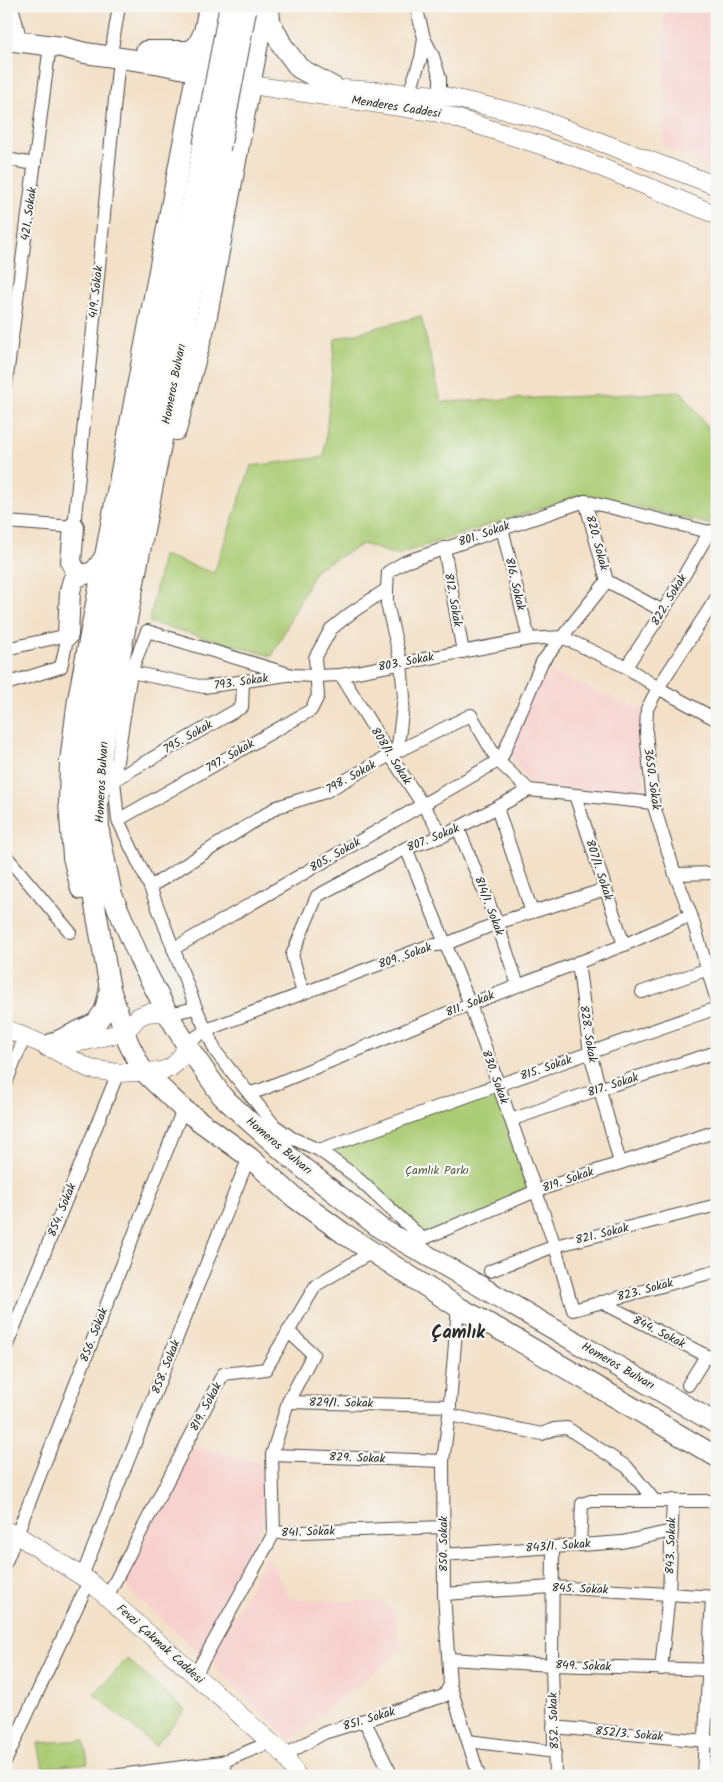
<svg xmlns="http://www.w3.org/2000/svg" width="723" height="1782" viewBox="0 0 723 1782" font-family="Kalam,sans-serif">
	<rect width="100%" height="100%" fill="#f6f6f2"/>
	<filter id="ink" filterUnits="userSpaceOnUse"><feTurbulence type="fractalNoise" baseFrequency=".02" numOctaves="2"/><feDisplacementMap in="SourceGraphic" scale="10" xChannelSelector="R" yChannelSelector="G"/><feConvolveMatrix kernelMatrix="1 2 1 2 8 2 1 2 1" color-interpolation-filters="sRGB"/></filter>
	<filter id="wash" filterUnits="userSpaceOnUse"><feTurbulence type="fractalNoise" baseFrequency=".0096" numOctaves="4" result="noise"/><feDisplacementMap in="SourceGraphic" scale="20" xChannelSelector="R" yChannelSelector="G"/><feGaussianBlur stdDeviation="1.12" result="paint"/><feColorMatrix in="noise" values="0 0 0 0 0 0 0 0 0 0 0 0 0 0 0 0 0 1.4 0 .05"/><feComposite in="paint" operator="in"/></filter>
	<g filter="url(#wash)">
		<rect width="100%" height="100%" fill="#f3e0c7"/>
		<g fill="#f7d0cd">
			<path d="M664 6H717V170L664 146Z"/>
			<path d="M543 670 643 710 641 738 644 795 531 786 508 752Z"/>
			<path d="M193 1447 260 1462 263 1524 199 1653 121 1583Z"/>
			<path d="M267 1555 290 1599 383 1602 394 1611 402 1649 289 1740 210 1662Z"/>
		</g>
		<g fill="#abcc75" stroke="#6b7c50">
			<path d="M421 316 441 402 682 392 717 440V526L585 494 396 555 363 544 316 569 272 656 149 622 163 555 214 573 251 466 324 457 335 339Z"/>
			<path d="M498 1085 536 1191 423 1239 319 1150Z"/>
			<path d="M127 1659 185 1710 155 1746 94 1694Z"/>
			<path d="M84 1740 88 1763 43 1768 38 1743Z"/>
		</g>
	</g>
	<g filter="url(#ink)">
		<g fill="none" stroke-linecap="round" stroke-linejoin="round">
			<g stroke="#494642" stroke-width="14">
				<g id="street">
					<path d="M12 6 21 42"/>
					<path d="M416 6 424 38 433 56 440 78V102"/>
					<path d="M112 48 119 6"/>
					<path d="M409 100V93L421 58 424 38"/>
					<path d="M6 159 35 164"/>
					<path d="M6 384 50 45"/>
					<path d="M585 501 607 581 663 611"/>
					<path d="M6 522 74 527 119 58"/>
					<path d="M502 528 529 639"/>
					<path d="M444 548 463 652"/>
					<path d="M387 589V604L401 663 404 697 398 746 391 754"/>
					<path d="M717 597 658 688 647 709 646 732 653 803 675 874 691 915 717 1001"/>
					<path d="M6 649 68 635 61 667 6 684"/>
					<path d="M626 667 663 611 710 531"/>
					<path d="M131 672 204 687 287 675"/>
					<path d="M341 675 390 755 443 836"/>
					<path d="M717 720 658 688 626 667 562 637 529 639 341 675 316 676 292 675 147 631 131 672 114 780 118 820 150 887 196 1008 216 1052 274 1125 292 1138 319 1150 354 1175 423 1239 536 1191 717 1131"/>
					<path d="M114 780 242 707 243 682"/>
					<path d="M575 795 624 945"/>
					<path d="M497 808 532 912"/>
					<path d="M118 820 311 710 318 696 315 658 331 629 351 613 387 589 388 572 405 562 585 501 717 534"/>
					<path d="M458 828 497 923 518 985"/>
					<path d="M406 848 470 1004 555 1246 573 1310 717 1271"/>
					<path d="M6 856 70 932"/>
					<path d="M675 874 717 873"/>
					<path d="M150 887 277 807 325 792 390 755 471 715 498 761 529 790"/>
					<path d="M173 949 498 761 502 757 542 662 607 581"/>
					<path d="M578 962 590 1053 620 1163"/>
					<path d="M642 992 717 966"/>
					<path d="M303 993 292 955 317 896 406 848 443 836 529 790 653 803"/>
					<path d="M168 1014 196 1008"/>
					<path d="M186 1044 206 1030 428 946 446 944 497 923 606 889"/>
					<path d="M6 1083 25 1036"/>
					<path d="M249 1093 261 1090 447 1013 624 945 691 915"/>
					<path d="M511 1120 599 1089 717 1052"/>
					<path d="M319 1150 498 1085 717 1008"/>
					<path d="M490 1271 555 1246 717 1205"/>
					<path d="M601 1302 717 1361"/>
					<path d="M458 1307 449 1415 443 1461 444 1594 450 1685 479 1776"/>
					<path d="M6 1347 118 1073"/>
					<path d="M688 1385 706 1356"/>
					<path d="M288 1402 450 1406"/>
					<path d="M449 1415 542 1434 554 1429 567 1428 627 1467 654 1500"/>
					<path d="M272 1455 443 1461"/>
					<path d="M274 1533 272 1455 288 1402 313 1354 288 1331"/>
					<path d="M580 1545 582 1504 591 1501H717"/>
					<path d="M553 1547 552 1665 555 1776"/>
					<path d="M443 1555 622 1542 672 1531"/>
					<path d="M6 1562 183 1109"/>
					<path d="M82 1576 249 1157"/>
					<path d="M444 1594 552 1587 717 1597"/>
					<path d="M107 1597 223 1374 266 1369 316 1285 372 1252"/>
					<path d="M449 1659 552 1665 717 1670"/>
					<path d="M661 1669 669 1593 673 1500"/>
					<path d="M195 1675 274 1533 444 1527"/>
					<path d="M364 1720 392 1776"/>
					<path d="M553 1727 717 1742"/>
					<path d="M468 1741 555 1752"/>
					<path d="M285 1755 324 1733 444 1696 450 1685"/>
					<path d="M6 1760 89 1581"/>
					<path d="M222 1762 228 1776"/>
					<path d="M112 1776 222 1762 271 1742"/>
					<path d="M703 1776 712 1597"/>
				</g>
			</g>
			<g stroke="#494642" stroke-width="19">
				<g id="secondary">
					<path d="M251 85 440 113 571 155 717 215"/>
					<path d="M345 89 440 95 534 117 717 186"/>
					<path d="M6 1029 47 1046 90 1069 118 1073 161 1071 170 1068 177 1062 183 1054 186 1044"/>
					<path d="M55 1045 86 1041 125 1032 138 1017 147 1013 157 1012 168 1014"/>
					<path d="M6 1531 17 1535 89 1581 285 1755 297 1776"/>
				</g>
			</g>
			<g stroke="#494642" stroke-width="22">
				<g id="primary">
					<path d="M269 7 270 21 282 45 299 68 335 88"/>
					<path d="M6 40 62 47 85 53 156 63 209 74"/>
					<path d="M146 51H190L198 45 203 34"/>
					<path d="M203 146 97 686 83 781 86 842 91 883 110 989 128 1042 142 1070 183 1109 249 1157 295 1198 343 1233 458 1307 504 1332 717 1457"/>
					<path d="M220 149 144 530 102 751 98 802 99 832 112 895 141 962 168 1014 186 1044 222 1096 249 1121 298 1164 380 1228 717 1424"/>
					<path d="M176 430 206 321 265 6"/>
					<path d="M74 527 71 562 75 570 81 575 94 572 105 557"/>
					<path d="M68 635 70 591 73 580 81 575"/>
					<path d="M81 889 73 857 69 802 70 762 78 699 209 6"/>
					<path d="M47 1046 96 1023 105 1010 110 989"/>
				</g>
			</g>
			<use href="#street" stroke="#fff" stroke-width="12"/>
			<use href="#secondary" stroke="#fff" stroke-width="18"/>
			<use href="#primary" stroke="#fff" stroke-width="20"/>
			<g stroke="#494642" stroke-width="22" stroke-linecap="butt">
				<g id="primary-bridge">
					<path d="M203 146 229 10"/>
					<path d="M220 149 246 11"/>
				</g>
			</g>
			<use href="#primary-bridge" stroke="#fff" stroke-width="20"/>
		</g>
	</g>
	<g text-anchor="middle" dominant-baseline="central" stroke-width="4.5" stroke-linejoin="round" paint-order="stroke">
		<g font-size="12" fill="#2b2b2b" stroke="#f6f6f2">
			<text transform="translate(396 107) rotate(9)">Menderes Caddesi</text>
			<text transform="translate(29 214) rotate(-82)">421. Sokak</text>
			<text transform="translate(96 292) rotate(-84)">419. Sokak</text>
			<text transform="translate(174 384) rotate(-79)">Homeros Bulvarı</text>
			<text transform="translate(484 534) rotate(-19)">801. Sokak</text>
			<text transform="translate(597 543) rotate(75)">820. Sokak</text>
			<text transform="translate(515 584) rotate(77)">816. Sokak</text>
			<text transform="translate(453 600) rotate(80)">812. Sokak</text>
			<text transform="translate(669 600) rotate(-59)">822. Sokak</text>
			<text transform="translate(406 662) rotate(-11)">803. Sokak</text>
			<text transform="translate(241 682) rotate(-8)">793. Sokak</text>
			<text transform="translate(188 737) rotate(-30)">795. Sokak</text>
			<text transform="translate(230 756) rotate(-30)">797. Sokak</text>
			<text transform="translate(391 756) rotate(58)">808/1. Sokak</text>
			<text transform="translate(351 777) rotate(-29)">798. Sokak</text>
			<text transform="translate(652 779) rotate(82)">3650. Sokak</text>
			<text transform="translate(102 782) rotate(-87)">Homeros Bulvarı</text>
			<text transform="translate(433 838) rotate(-22)">807. Sokak</text>
			<text transform="translate(335 855) rotate(-30)">805. Sokak</text>
			<text transform="translate(599 870) rotate(72)">807/1. Sokak</text>
			<text transform="translate(489 906) rotate(69)">814/1. Sokak</text>
			<text transform="translate(405 956) rotate(-19)">809. Sokak</text>
			<text transform="translate(470 1004) rotate(-21)">811. Sokak</text>
			<text transform="translate(588 1034) rotate(81)">828. Sokak</text>
			<text transform="translate(546 1068) rotate(-19)">815. Sokak</text>
			<text transform="translate(495 1077) rotate(70)">830. Sokak</text>
			<text transform="translate(613 1085) rotate(-18)">817. Sokak</text>
			<text transform="translate(279 1146) rotate(40)">Homeros Bulvarı</text>
			<text transform="translate(568 1180) rotate(-19)">819. Sokak</text>
			<text transform="translate(62 1210) rotate(-68)">854. Sokak</text>
			<text transform="translate(602 1234) rotate(-14)">821. Sokak</text>
			<text transform="translate(645 1290) rotate(-15)">823. Sokak</text>
			<text transform="translate(659 1332) rotate(27)">844. Sokak</text>
			<text transform="translate(94 1335) rotate(-69)">856. Sokak</text>
			<text transform="translate(618 1366) rotate(30)">Homeros Bulvarı</text>
			<text transform="translate(166 1367) rotate(-68)">858. Sokak</text>
			<text transform="translate(341 1403) rotate(1)">829/1. Sokak</text>
			<text transform="translate(206 1407) rotate(-62)">819. Sokak</text>
			<text transform="translate(357 1458) rotate(2)">829. Sokak</text>
			<text transform="translate(308 1532) rotate(-2)">841. Sokak</text>
			<text transform="translate(443 1544) rotate(-90)">850. Sokak</text>
			<text transform="translate(558 1546) rotate(-4)">843/1. Sokak</text>
			<text transform="translate(671 1546) rotate(-88)">843. Sokak</text>
			<text transform="translate(580 1589) rotate(2)">845. Sokak</text>
			<text transform="translate(160 1644) rotate(42)">Fevzi Çakmak Caddesi</text>
			<text transform="translate(583 1666) rotate(2)">849. Sokak</text>
			<text transform="translate(369 1719) rotate(-17)">851. Sokak</text>
			<text transform="translate(554 1721) rotate(-92)">852. Sokak</text>
			<text transform="translate(629 1734) rotate(5)">852/3. Sokak</text>
		</g>
		<g font-size="12" fill="#515b41" stroke="#f6f6f2">
			<text x="437" y="1170">Çamlık Parkı</text>
		</g>
		<g font-size="18" font-weight="bold" fill="#2b2b2b" stroke="#f6f6f2">
			<text x="458" y="1333">Çamlık</text>
		</g>
	</g>
	<rect width="723" height="1782" fill="none" stroke="#f6f6f2" stroke-width="25"/>
</svg>
